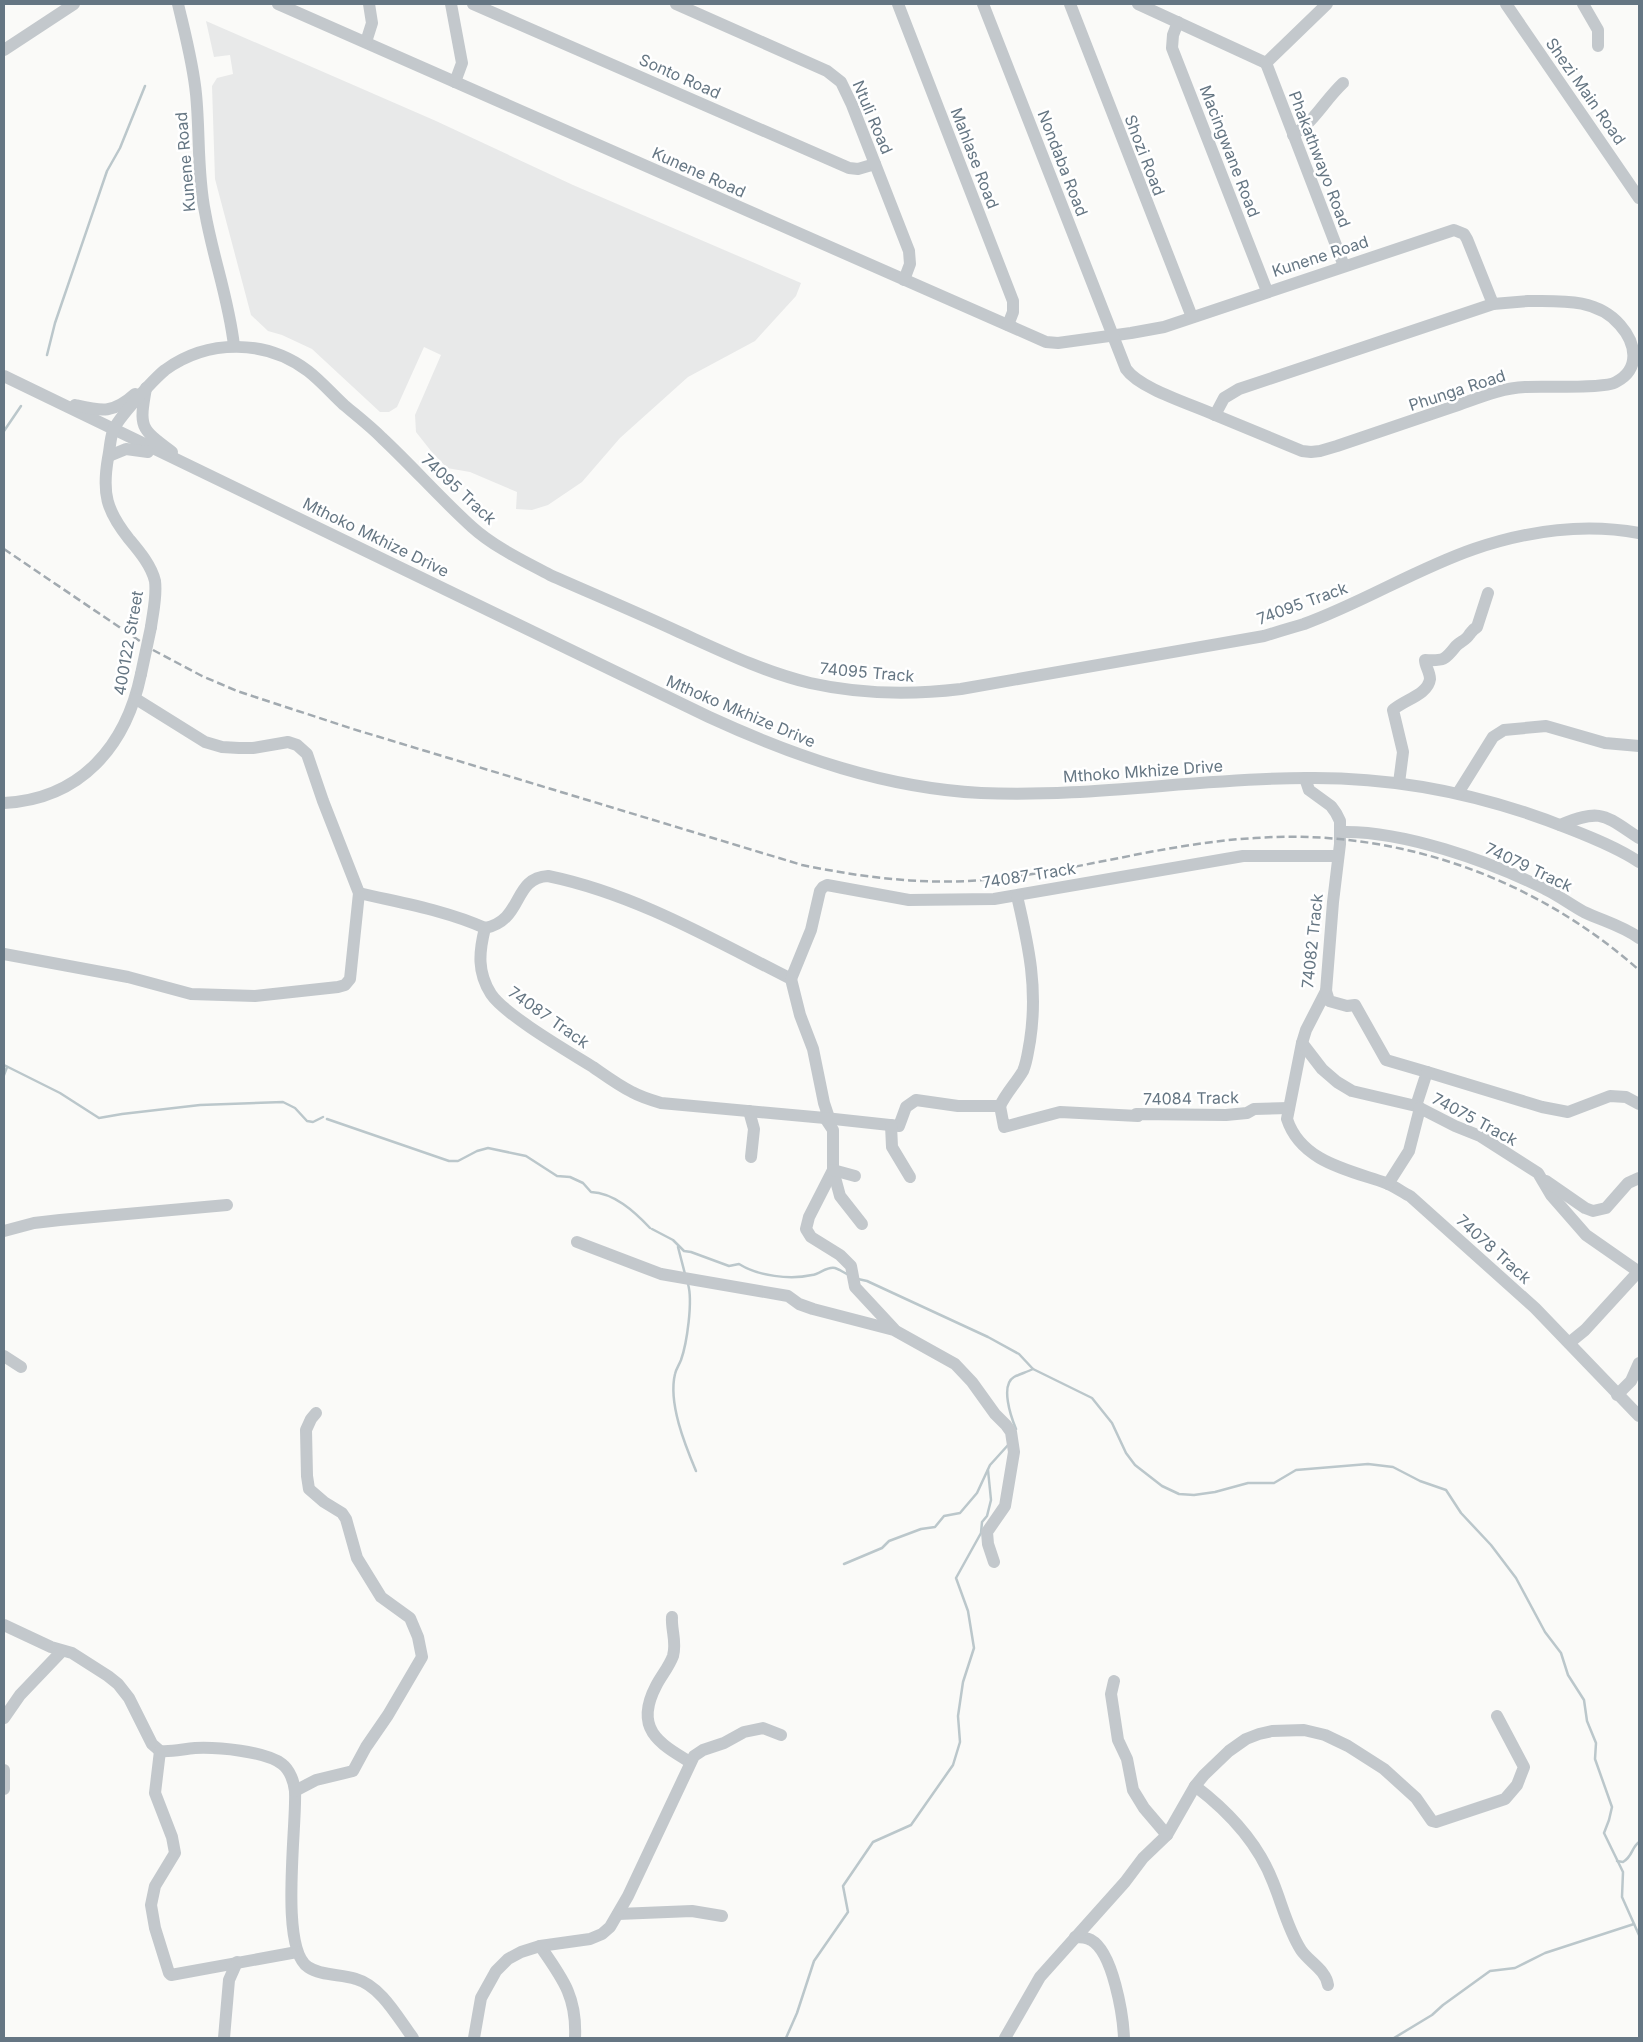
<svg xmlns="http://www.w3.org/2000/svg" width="1643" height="2042" viewBox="0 0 1643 2042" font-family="Inter,sans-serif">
	<rect width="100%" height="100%" fill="#fafaf8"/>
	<path fill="#e8e9e9" d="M206 21 436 121 573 185 801 283 796 296 755 341 688 377 620 438 582 482 548 505 532 510 516 509 517 492 470 472 447 468 431 451 416 432 415 415 441 355 424 347 397 407 389 412H380L312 349 282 335 268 331 251 315 215 179 212 86 217 78 233 74 230 55 214 57Z"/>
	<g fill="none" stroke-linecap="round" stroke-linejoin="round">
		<g stroke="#bbc7cb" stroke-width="2.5">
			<path d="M47 355 55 323 107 171 120 148 145 86"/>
			<path d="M4 431 21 406"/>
			<path d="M4 1065 60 1093 99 1118 122 1114 200 1105 283 1102 295 1108 307 1121 313 1122 323 1117"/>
			<path d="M4 1075 7 1067"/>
			<path d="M327 1119 449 1161H458L477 1151 488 1148 526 1156 557 1176 570 1177 583 1183 591 1192C614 1193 634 1211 650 1228"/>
			<path d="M652 1229 673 1240 684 1251 691 1252 729 1266 739 1264C758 1276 790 1280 812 1275 820 1274 827 1266 835 1268 839 1269 844 1273 849 1275"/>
			<path d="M678 1247 685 1274"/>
			<path d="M858 1279 867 1281 988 1337 1019 1354 1033 1369 1092 1398 1112 1423 1126 1453 1135 1465 1162 1486 1179 1494 1194 1495 1215 1492 1248 1483H1274L1296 1470 1368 1464 1393 1467 1420 1481 1446 1490 1461 1513 1491 1545 1516 1578 1545 1632 1561 1653 1568 1675 1584 1700 1587 1721 1596 1743 1595 1759 1612 1807 1609 1820 1604 1833 1623 1872 1622 1897 1639 1935"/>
			<path d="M688 1284C693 1301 687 1343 681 1360 679 1365 676 1369 675 1374 668 1403 685 1445 696 1471"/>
			<path d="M1016 1429C1011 1417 1000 1385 1014 1377 1020 1374 1027 1372 1033 1369"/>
			<path d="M844 1564 882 1548 889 1541 921 1529 935 1527 944 1516 960 1513 977 1493 990 1465 1009 1444"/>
			<path d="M1617 1861 1623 1862C1633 1856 1631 1848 1639 1842"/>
			<path d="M786 2038 797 2013 814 1961 848 1912 843 1886 873 1842 911 1825 953 1765 960 1742 958 1716 963 1682 974 1648 968 1611 956 1578 981 1533 982 1522 987 1516 991 1500 988 1470"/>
			<path d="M1394 2038 1432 2015 1443 2005 1490 1971 1515 1968 1545 1953 1634 1924"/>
		</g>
		<g stroke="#c3c8cc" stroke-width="12">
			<path d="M178 4C185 34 193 63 196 94 200 133 197 173 205 212 213 258 229 300 234 346"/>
			<path d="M278 4 1046 342 1058 343 1131 333 1164 327 1454 230 1464 234 1467 239 1493 304"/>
			<path d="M451 4 462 63 455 82"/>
			<path d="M473 4 849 168 858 169 875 164"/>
			<path d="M676 4 827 71 841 82 852 105 909 251 910 264 904 280"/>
			<path d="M898 4 1013 301V312L1008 325"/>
			<path d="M983 4 1126 369C1140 389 1191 404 1215 415"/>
			<path d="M1070 4 1192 317"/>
			<path d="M1138 4 1266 63 1327 4"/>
			<path d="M1506 4 1639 198"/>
			<path d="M1583 4 1598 30V46"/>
			<path d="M1178 22 1173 35 1172 48 1267 291"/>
			<path d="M366 42 372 23 369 4"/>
			<path d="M4 50 74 4"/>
			<path d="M1266 63 1344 266"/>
			<path d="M1293 135C1315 121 1324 101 1343 83"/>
			<path d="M1528 301C1560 301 1597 298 1620 325 1636 343 1641 369 1616 382 1605 389 1543 386 1525 387 1500 388 1476 399 1452 407 1414 420 1375 433 1337 446L1320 451 1311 452 1302 451 1215 415 1224 398 1239 389 1493 304Z"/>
			<path d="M4 376 709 717C796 757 885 788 981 793 1090 798 1198 778 1307 778 1398 777 1486 795 1570 829 1593 838 1618 848 1639 862"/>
			<path d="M146 388C139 428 140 428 172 452"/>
			<path d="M75 405C102 411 113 414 135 394"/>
			<path d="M109 456 126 449 148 452"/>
			<path d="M151 627C153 612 157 596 155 581 151 565 139 551 129 539 106 510 102 493 108 458 110 449 110 439 113 431 117 419 154 379 165 370 208 339 266 339 308 371 321 381 332 394 344 405 357 416 370 426 382 438 413 467 441 499 472 527 494 547 524 561 550 575 593 594 636 612 679 632 721 651 764 672 810 683 859 694 911 695 961 689L1264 636C1277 632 1290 628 1304 624 1362 603 1416 569 1474 549 1527 531 1585 523 1639 533"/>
			<path d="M1305 778 1309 790 1331 806 1336 813 1340 821V844L1333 902 1326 991 1306 1030 1302 1043 1287 1119C1301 1162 1349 1170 1386 1183 1394 1186 1402 1192 1410 1196L1535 1308 1639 1416"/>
			<path d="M1399 783 1403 752 1393 710C1403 700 1428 695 1430 679 1430 672 1425 666 1425 660 1444 661 1445 660 1456 646 1460 642 1466 640 1469 635 1472 631 1472 630 1477 627L1488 593"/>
			<path d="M1458 793 1493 737 1504 730 1546 726 1605 743 1639 746"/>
			<path d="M4 803C81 799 126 746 141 674"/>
			<path d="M1560 825C1602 808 1604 815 1639 838"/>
			<path d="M1340 832C1402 830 1489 861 1545 889 1558 895 1571 905 1584 912 1603 921 1623 926 1639 938"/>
			<path d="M548 876C635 894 712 939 791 979L800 1015 813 1049 824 1103 828 1115 825 1118 661 1103C651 1100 641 1097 632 1092 618 1085 606 1076 593 1067 569 1052 505 1015 491 994 477 972 479 952 485 928 524 920 512 878 548 876Z"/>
			<path d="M359 893C401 903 445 910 485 928"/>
			<path d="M4 954 128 977 191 994 255 996 338 987 345 985 350 979 359 893 323 801 307 754 297 745 288 742 253 748H239L222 747 205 742 136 699"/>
			<path d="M791 979 811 930 820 891 823 887 827 885 909 900 994 899 1243 856H1338"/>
			<path d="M1326 991 1329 1001 1347 1006 1355 1005 1386 1060 1427 1072 1416 1106"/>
			<path d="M1302 1043 1322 1069 1337 1082 1352 1091 1416 1106 1455 1126 1480 1136 1538 1173 1551 1195 1586 1235 1639 1272"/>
			<path d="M1427 1072 1542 1107 1568 1112 1610 1096 1626 1097 1639 1104"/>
			<path d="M1000 1106C1006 1093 1016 1083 1023 1071 1027 1062 1028 1051 1030 1041 1038 989 1029 947 1017 896"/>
			<path d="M749 1111 754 1129 751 1157"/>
			<path d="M825 1118 899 1126 906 1107 916 1100 958 1106H1000L1004 1127 1060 1112 1138 1116 1136 1114 1226 1115 1247 1113 1254 1109 1289 1108"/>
			<path d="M825 1118 833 1130V1170L809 1217 806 1229 811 1237 840 1255 851 1266 855 1287 894 1329"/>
			<path d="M891 1125 892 1147 910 1177"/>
			<path d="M833 1170 840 1196 862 1224"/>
			<path d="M833 1170 855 1176"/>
			<path d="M1546 1181 1585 1208 1593 1211 1606 1208 1628 1183 1639 1178"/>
			<path d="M1388 1184 1409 1151 1420 1108"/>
			<path d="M4 1231 34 1223 60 1220 227 1205"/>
			<path d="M577 1242 661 1274 788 1296 799 1304 813 1309 894 1330 955 1364 972 1382 995 1414 1006 1425 1011 1432 1014 1452 1005 1506 987 1532 988 1544 994 1562"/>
			<path d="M1569 1343 1585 1330 1639 1271"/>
			<path d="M4 1356 21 1367"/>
			<path d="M1617 1395 1631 1381 1639 1363"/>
			<path d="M672 1617C671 1630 677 1642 673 1656 669 1667 661 1676 656 1686 634 1728 658 1743 690 1762"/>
			<path d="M4 1625 51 1647 72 1653 108 1676 118 1684 129 1698 152 1744 160 1751C172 1752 183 1749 195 1748 217 1747 265 1751 282 1764 290 1770 294 1782 295 1791 297 1825 279 1948 308 1967 321 1976 341 1974 356 1979 381 1986 398 2018 413 2038"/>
			<path d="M1114 1681 1111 1694 1118 1740 1127 1759 1133 1790 1144 1808 1167 1835"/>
			<path d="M4 1718 20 1695 62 1651"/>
			<path d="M160 1751 155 1793 172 1837 175 1853 155 1886 151 1905 155 1928 169 1973 171 1975 297 1952"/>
			<path d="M4 1770V1789"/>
			<path d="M1195 1786C1228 1811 1258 1843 1273 1882 1282 1904 1288 1930 1301 1950 1309 1962 1326 1970 1328 1985"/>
			<path d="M295 1791 316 1780 353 1771 366 1747 388 1715 422 1657 418 1637 410 1618 381 1597 357 1558 346 1519 342 1513 324 1502 309 1489 307 1476 306 1430 311 1419 316 1413"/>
			<path d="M618 1914 692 1911 722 1916"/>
			<path d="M1075 1937C1080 1937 1086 1937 1091 1940 1113 1952 1123 2015 1124 2038"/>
			<path d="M540 1946C563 1979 577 1997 575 2038"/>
			<path d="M224 2038 229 1980 237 1962"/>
			<path d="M474 2038 481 1998 496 1971 508 1959 521 1952 540 1946 590 1939 602 1934 610 1927 628 1896 694 1756 703 1750 724 1743 744 1732 763 1728 781 1735"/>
			<path d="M1005 2038 1040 1977 1125 1882 1143 1858 1167 1835 1195 1786 1204 1775 1229 1751 1246 1739 1259 1734 1272 1731 1304 1730 1325 1735 1348 1746 1384 1769 1416 1798 1432 1821 1436 1822 1505 1799 1517 1785 1524 1767 1497 1716"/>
		</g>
		<path stroke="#a2aab0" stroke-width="2.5" stroke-dasharray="8 4" stroke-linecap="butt" d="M4 549 153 650 202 676 237 691 353 729 802 865C866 878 929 886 994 879 1082 870 1166 843 1255 838 1395 828 1534 877 1639 970"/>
		<path stroke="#c3c8cc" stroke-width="12" d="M141 674 151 627"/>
	</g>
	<g text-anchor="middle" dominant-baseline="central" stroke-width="5" stroke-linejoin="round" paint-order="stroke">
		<g font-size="16" fill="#657683" stroke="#fff">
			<text transform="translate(680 76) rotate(24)">Sonto Road</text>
			<text transform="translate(1586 91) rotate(55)">Shezi Main Road</text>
			<text transform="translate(873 117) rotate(67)">Ntuli Road</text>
			<text transform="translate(1230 151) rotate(69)">Macingwane Road</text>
			<text transform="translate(1145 155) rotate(69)">Shozi Road</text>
			<text transform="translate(975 158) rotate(69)">Mahlase Road</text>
			<text transform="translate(1320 159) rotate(69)">Phakathwayo Road</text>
			<text transform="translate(185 162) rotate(-95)">Kunene Road</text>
			<text transform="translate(1063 163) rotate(69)">Nondaba Road</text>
			<text transform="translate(699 172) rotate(24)">Kunene Road</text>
			<text transform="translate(1320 256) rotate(-18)">Kunene Road</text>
			<text transform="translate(1457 390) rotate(-18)">Phunga Road</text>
			<text transform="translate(459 489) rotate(43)">74095 Track</text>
			<text transform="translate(376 537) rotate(26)">Mthoko Mkhize Drive</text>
			<text transform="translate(1302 603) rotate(-20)">74095 Track</text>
			<text transform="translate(128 643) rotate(-80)">400122 Street</text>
			<text transform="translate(867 672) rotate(5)">74095 Track</text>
			<text transform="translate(741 711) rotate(23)">Mthoko Mkhize Drive</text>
			<text transform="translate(1143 771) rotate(-4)">Mthoko Mkhize Drive</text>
			<text transform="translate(1529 867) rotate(25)">74079 Track</text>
			<text transform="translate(1029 875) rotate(-9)">74087 Track</text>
			<text transform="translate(1312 941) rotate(-84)">74082 Track</text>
			<text transform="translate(549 1017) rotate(35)">74087 Track</text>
			<text transform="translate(1191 1098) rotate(-1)">74084 Track</text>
			<text transform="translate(1475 1119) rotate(28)">74075 Track</text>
			<text transform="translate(1494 1249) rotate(42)">74078 Track</text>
		</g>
	</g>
	<rect width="1643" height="2042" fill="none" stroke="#657683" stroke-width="10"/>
</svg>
